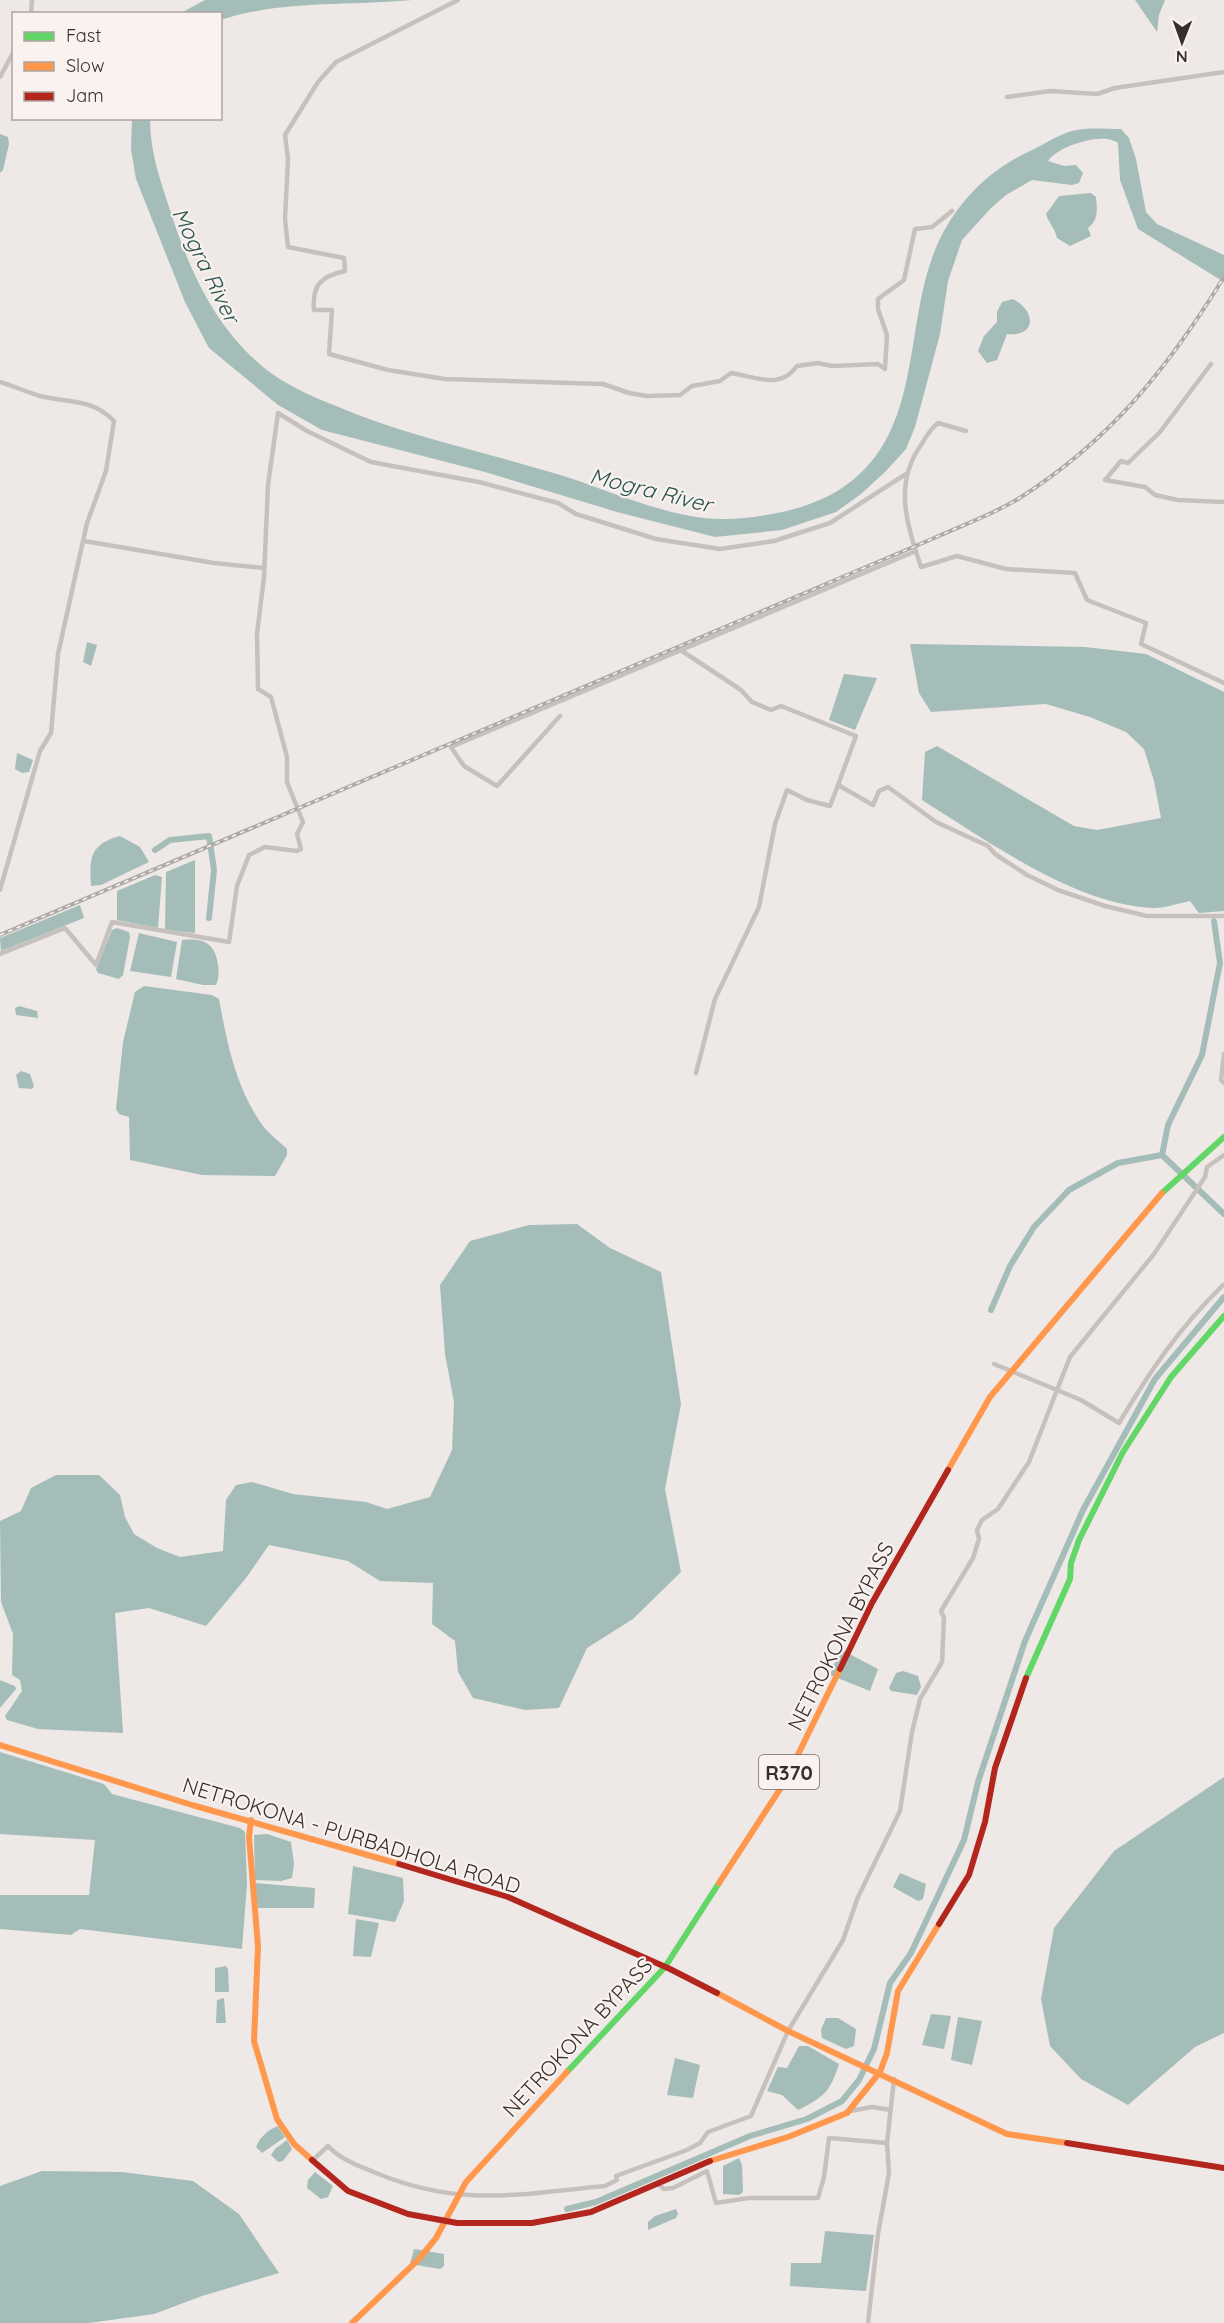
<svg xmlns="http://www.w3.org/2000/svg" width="1224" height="2323" viewBox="0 0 1224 2323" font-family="Quicksand,sans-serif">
	<rect width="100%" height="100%" fill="#eee8e6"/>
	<g fill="#a4bdb9">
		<path d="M205 0H412C349 6 279 0 221 20L220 14 181 13Z"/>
		<path d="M1135 0H1165L1159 15 1157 32Z"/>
		<path d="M132 119H150C150 150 159 177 169 207 188 267 213 325 263 367 285 385 311 396 336 406 406 436 478 450 550 472 604 487 668 520 725 519 762 518 807 510 839 490 921 439 904 336 932 258 949 211 983 173 1028 152 1042 146 1057 135 1072 131 1087 127 1105 129 1121 129L1129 138 1136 159 1146 212 1157 224 1224 255V282L1138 229 1120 180 1118 143C1104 131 1057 146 1048 161L1064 166 1076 165 1083 173 1079 183 1072 185 1032 180 1006 195 991 208 962 240 948 281 940 334 915 427 906 449 886 471 861 494 836 512 782 530 715 537 617 512 485 472 322 430 278 405 209 348 185 302 136 179 131 149Z"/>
		<path d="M0 134 8 137 9 144 3 170 0 173Z"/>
		<path d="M1091 193 1096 197C1097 209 1099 220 1088 228L1091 236 1070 246 1057 238C1055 228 1049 224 1046 214L1059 196Z"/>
		<path d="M1013 299C1037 312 1036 337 1007 334L997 360 987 363 978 351 984 336 997 322V312L1002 302Z"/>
		<path d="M87 642 97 645 91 666 83 662Z"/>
		<path d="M910 644 1085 647 1146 654 1224 692V911L1199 913 1190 901C1179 903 1166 908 1154 908 1075 905 988 841 922 800L925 752 937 746 1074 826 1097 830 1161 818 1154 781 1144 749 1126 732 1090 717 1046 704 931 712 919 693Z"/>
		<path d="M844 674 877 678 855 730 829 720Z"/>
		<path d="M17 753 33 760 29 772 22 773 15 769Z"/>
		<path d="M120 836 140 847 149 862 101 885 91 886C89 858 90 844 120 836Z"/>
		<path d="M195 860V933L165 930 166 872Z"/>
		<path d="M155 875 162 877 158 928 117 920V891Z"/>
		<path d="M80 905 84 918 1 951 0 938Z"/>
		<path d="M117 928 129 932 130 937 123 975 119 979 98 973 96 969 112 930Z"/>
		<path d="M139 933 177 942 171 977 130 971Z"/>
		<path d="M182 940C204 938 215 943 218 965 219 972 219 978 216 985H203L176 979Z"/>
		<path d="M144 986 212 995 219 999C227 1043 236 1089 263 1126 269 1134 279 1141 287 1149V1155L275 1176 202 1175 130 1160 129 1117 119 1114 116 1109 123 1042 135 992Z"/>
		<path d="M19 1006 37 1011 38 1018 16 1015 15 1008Z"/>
		<path d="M21 1071 30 1074 34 1086 32 1089 19 1088 16 1075Z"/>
		<path d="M577 1224 610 1248 661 1272 681 1404 665 1489 681 1572 633 1619 587 1648 559 1708 525 1710 473 1698 458 1672 455 1641 432 1624 433 1583 380 1581 348 1561 269 1545 246 1578 206 1626 149 1608 115 1613 123 1733 38 1729 7 1720 5 1716 22 1691 20 1680 12 1675 13 1634 1 1602 0 1521 21 1511 31 1488 56 1475H99L120 1495 125 1517 134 1534 157 1548 180 1557 223 1551 226 1500 236 1485 252 1482 293 1494 366 1502 387 1509 430 1497 452 1450 454 1402 445 1354 440 1285 470 1241 529 1225Z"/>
		<path d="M840 1649 878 1669 870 1691 830 1675Z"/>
		<path d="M903 1671 918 1676 921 1687 917 1695 891 1691 889 1688 896 1673Z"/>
		<path d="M0 1680 15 1686 16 1689 0 1708Z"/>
		<path d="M0 1752 104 1784 112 1794 240 1828 245 1832 247 1884 242 1949 80 1929 71 1935 0 1929V1895H89L95 1840 0 1834Z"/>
		<path d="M1224 1777V2033L1195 2047 1128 2105 1081 2079 1050 2046 1041 1999 1054 1928 1114 1851Z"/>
		<path d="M267 1834 291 1842 294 1864 292 1878 281 1881 255 1880 254 1835Z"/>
		<path d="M353 1866 403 1878 404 1901 395 1922 348 1914Z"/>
		<path d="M900 1873 926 1884 923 1899 918 1901 893 1887Z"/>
		<path d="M255 1883 315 1888 314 1908H258Z"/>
		<path d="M356 1919 379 1923 371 1957 353 1956Z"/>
		<path d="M226 1966 228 1969 229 1992H215V1968Z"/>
		<path d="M224 1998 226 2023H216L217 2000Z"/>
		<path d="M931 2014 951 2016 944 2049 922 2045Z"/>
		<path d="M958 2017 982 2021 972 2065 951 2060Z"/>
		<path d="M826 2018H838L856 2029 854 2046 846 2049 822 2038 821 2030Z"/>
		<path d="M799 2046H808L839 2064C830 2092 824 2097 798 2110L782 2095 767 2091 778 2067 787 2068Z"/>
		<path d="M675 2058 700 2065 693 2098 667 2095Z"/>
		<path d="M278 2126 285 2137 262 2153 256 2147C259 2138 269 2129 278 2126Z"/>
		<path d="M287 2140 292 2149 283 2161 278 2162 271 2155 275 2149Z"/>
		<path d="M739 2158 742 2165 743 2192 739 2195 723 2194V2166Z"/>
		<path d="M42 2171 122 2172 193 2181 239 2214 279 2273 202 2296 154 2314 89 2323H0V2186Z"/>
		<path d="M315 2172 333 2186 328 2197 321 2199 307 2188 308 2180Z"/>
		<path d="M676 2209 678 2214 676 2218 648 2230V2222L655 2216Z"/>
		<path d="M825 2231 874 2235 866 2291 790 2286 791 2263H821Z"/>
		<path d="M414 2249 444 2254V2266L440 2269 410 2264Z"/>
	</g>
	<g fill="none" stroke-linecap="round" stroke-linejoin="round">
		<g stroke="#a4bdb9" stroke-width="6">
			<path d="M155 850 170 840 209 836 214 870 209 918"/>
			<path d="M1214 921 1220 963 1202 1055 1168 1125 1162 1155 1224 1214"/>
			<path d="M991 1310 1010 1266 1034 1227 1069 1190 1118 1163 1162 1155"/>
			<path d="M567 2209 596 2202 750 2136 807 2119 842 2101 859 2080 874 2049 890 1983 911 1953 964 1840 978 1782 1025 1641 1083 1510 1155 1379 1224 1297"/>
		</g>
		<g stroke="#c7c1be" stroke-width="4.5">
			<path d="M458 0 336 62 318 82 285 135 288 159 285 219 288 247 344 258 345 271C321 276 312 285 314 310H332L329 354 388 370 445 379 603 384 629 393 647 396 680 395 692 386 720 381 731 373C757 377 780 390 797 366L818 363 832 366 878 364 885 369 887 335 878 309V299L904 280 915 229 932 227 952 211"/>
			<path d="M31 14 32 0"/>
			<path d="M0 77 14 51"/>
			<path d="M1007 97 1050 91 1097 94 1115 88 1224 72"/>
			<path d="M1211 364 1160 432 1128 463 1121 461 1105 480 1145 487 1155 495 1178 500 1224 502"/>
			<path d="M0 382C13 386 27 392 40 396 69 403 91 398 114 421L106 471 87 523 58 654 51 733 40 751 0 890"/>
			<path d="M966 431 938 423C931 428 926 437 921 445 893 485 907 524 921 567L957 556 1006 569 1075 573 1087 600 1146 623 1141 644 1224 683"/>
			<path d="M84 541 214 563 264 568"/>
			<path d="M679 649 741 690 752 702 771 710 781 706 856 736 838 785"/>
			<path d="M560 716 497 786 464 766 451 747 916 551"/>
			<path d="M0 954 65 928 96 965 112 922 229 942 237 886 249 855 265 847 297 851 301 849 297 834 303 822 287 782V757L271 697 258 689 257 634 264 577 268 485 278 413 307 431 371 462 479 482 558 503 576 514 656 539 720 549 774 541 830 523 906 474"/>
			<path d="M1224 1054 1221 1080 1224 1083"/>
			<path d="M696 1073 715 999 759 907 775 824 787 790 807 800 830 806 838 785 873 805 879 791 888 787 936 822 988 846 995 854 1027 875 1058 890 1105 906 1147 916H1224"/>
			<path d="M994 1364 1057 1390 1070 1357 1154 1254 1205 1177 1207 1167 1224 1155"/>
			<path d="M850 2111 872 2107 891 2110"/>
			<path d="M313 2160 328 2146C341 2160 359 2166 376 2173 461 2208 517 2194 605 2186L617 2180 616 2176 687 2150 700 2143 708 2132 751 2116 788 2031 843 1940 858 1897 900 1811 912 1732 920 1699 942 1662 944 1618 941 1611 973 1558 979 1539 977 1530 982 1520 998 1509 1029 1462 1057 1390 1081 1400 1119 1423C1151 1370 1178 1329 1223 1285"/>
			<path d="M658 2184 664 2189 673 2188 707 2171 716 2203 748 2198H818L824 2177 829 2138 887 2143"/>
			<path d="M868 2323 878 2234 889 2173 887 2143 894 2079"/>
		</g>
		<g stroke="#63d668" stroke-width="6">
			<path d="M1162 1193 1224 1137"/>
			<path d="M1026 1678 1070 1579 1071 1563 1079 1540 1123 1452 1171 1377 1224 1316"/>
			<path d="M567 2072 665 1967 719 1883"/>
		</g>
		<g stroke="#ff974d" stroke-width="6">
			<path d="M948 1470 990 1397 1162 1193"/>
			<path d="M0 1745 192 1805 399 1864"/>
			<path d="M251 1820 249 1837 258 1946 254 2041 277 2119 294 2144 312 2160"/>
			<path d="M719 1883 784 1783 840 1669"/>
			<path d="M717 1993 788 2031 1007 2134 1067 2143"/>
			<path d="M710 2161 788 2137 847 2113 880 2072 887 2053 898 1991 939 1924"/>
			<path d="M352 2323 419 2259 436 2238 466 2182 567 2072"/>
		</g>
		<g stroke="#b3261e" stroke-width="6">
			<path d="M840 1669 872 1603 948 1470"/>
			<path d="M399 1864 508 1897 670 1969 717 1993"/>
			<path d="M939 1924 969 1875 985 1822 995 1768 1026 1678"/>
			<path d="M1067 2143 1224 2168"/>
			<path d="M312 2160 348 2191 408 2214 457 2223H532L591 2212 710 2161"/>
		</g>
		<g stroke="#afaaa8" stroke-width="4">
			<path id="rail" d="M0 935 932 539C960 526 992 515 1018 499 1110 441 1168 368 1224 277"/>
		</g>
		<use href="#rail" stroke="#f9f2ee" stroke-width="1.5" stroke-dasharray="4.5" stroke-linecap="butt"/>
	</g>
	<g text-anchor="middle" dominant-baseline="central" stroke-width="4.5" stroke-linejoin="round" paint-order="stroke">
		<rect fill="#f9f2ee" stroke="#726966" stroke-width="1.5" x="759" y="1755" width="60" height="34" rx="4.5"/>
		<g font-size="20" font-weight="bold" fill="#382e2c">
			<text x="789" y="1772">R370</text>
		</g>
		<g font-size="21" fill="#382e2c" stroke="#f9f2ee">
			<text transform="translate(840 1636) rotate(-63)">NETROKONA BYPASS</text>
			<text transform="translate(352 1835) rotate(17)">NETROKONA - PURBADHOLA ROAD</text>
			<text transform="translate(577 2037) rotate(-47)">NETROKONA BYPASS</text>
		</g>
		<g font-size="22" font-style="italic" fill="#265551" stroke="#f9f2ee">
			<text transform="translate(206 265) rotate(64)">Mogra River</text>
			<text transform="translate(651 490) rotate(14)">Mogra River</text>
		</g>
	</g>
	<rect x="12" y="12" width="210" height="108" fill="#f9f2ee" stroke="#aca4a0" stroke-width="1.5"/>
	<rect x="24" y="32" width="30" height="9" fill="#63d668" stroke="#aca4a0" stroke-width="1.5"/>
	<text x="66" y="42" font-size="18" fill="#382e2c">Fast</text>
	<rect x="24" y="62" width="30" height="9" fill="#ff974d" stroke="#aca4a0" stroke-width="1.5"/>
	<text x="66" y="72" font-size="18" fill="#382e2c">Slow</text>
	<rect x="24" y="92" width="30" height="9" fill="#b3261e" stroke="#aca4a0" stroke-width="1.5"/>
	<text x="66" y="102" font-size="18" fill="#382e2c">Jam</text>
	<g transform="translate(1182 42) rotate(181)" stroke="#f9f2ee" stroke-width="4.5" paint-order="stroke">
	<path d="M0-4.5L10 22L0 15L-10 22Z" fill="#382e2c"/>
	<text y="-9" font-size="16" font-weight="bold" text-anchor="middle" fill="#382e2c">N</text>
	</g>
</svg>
